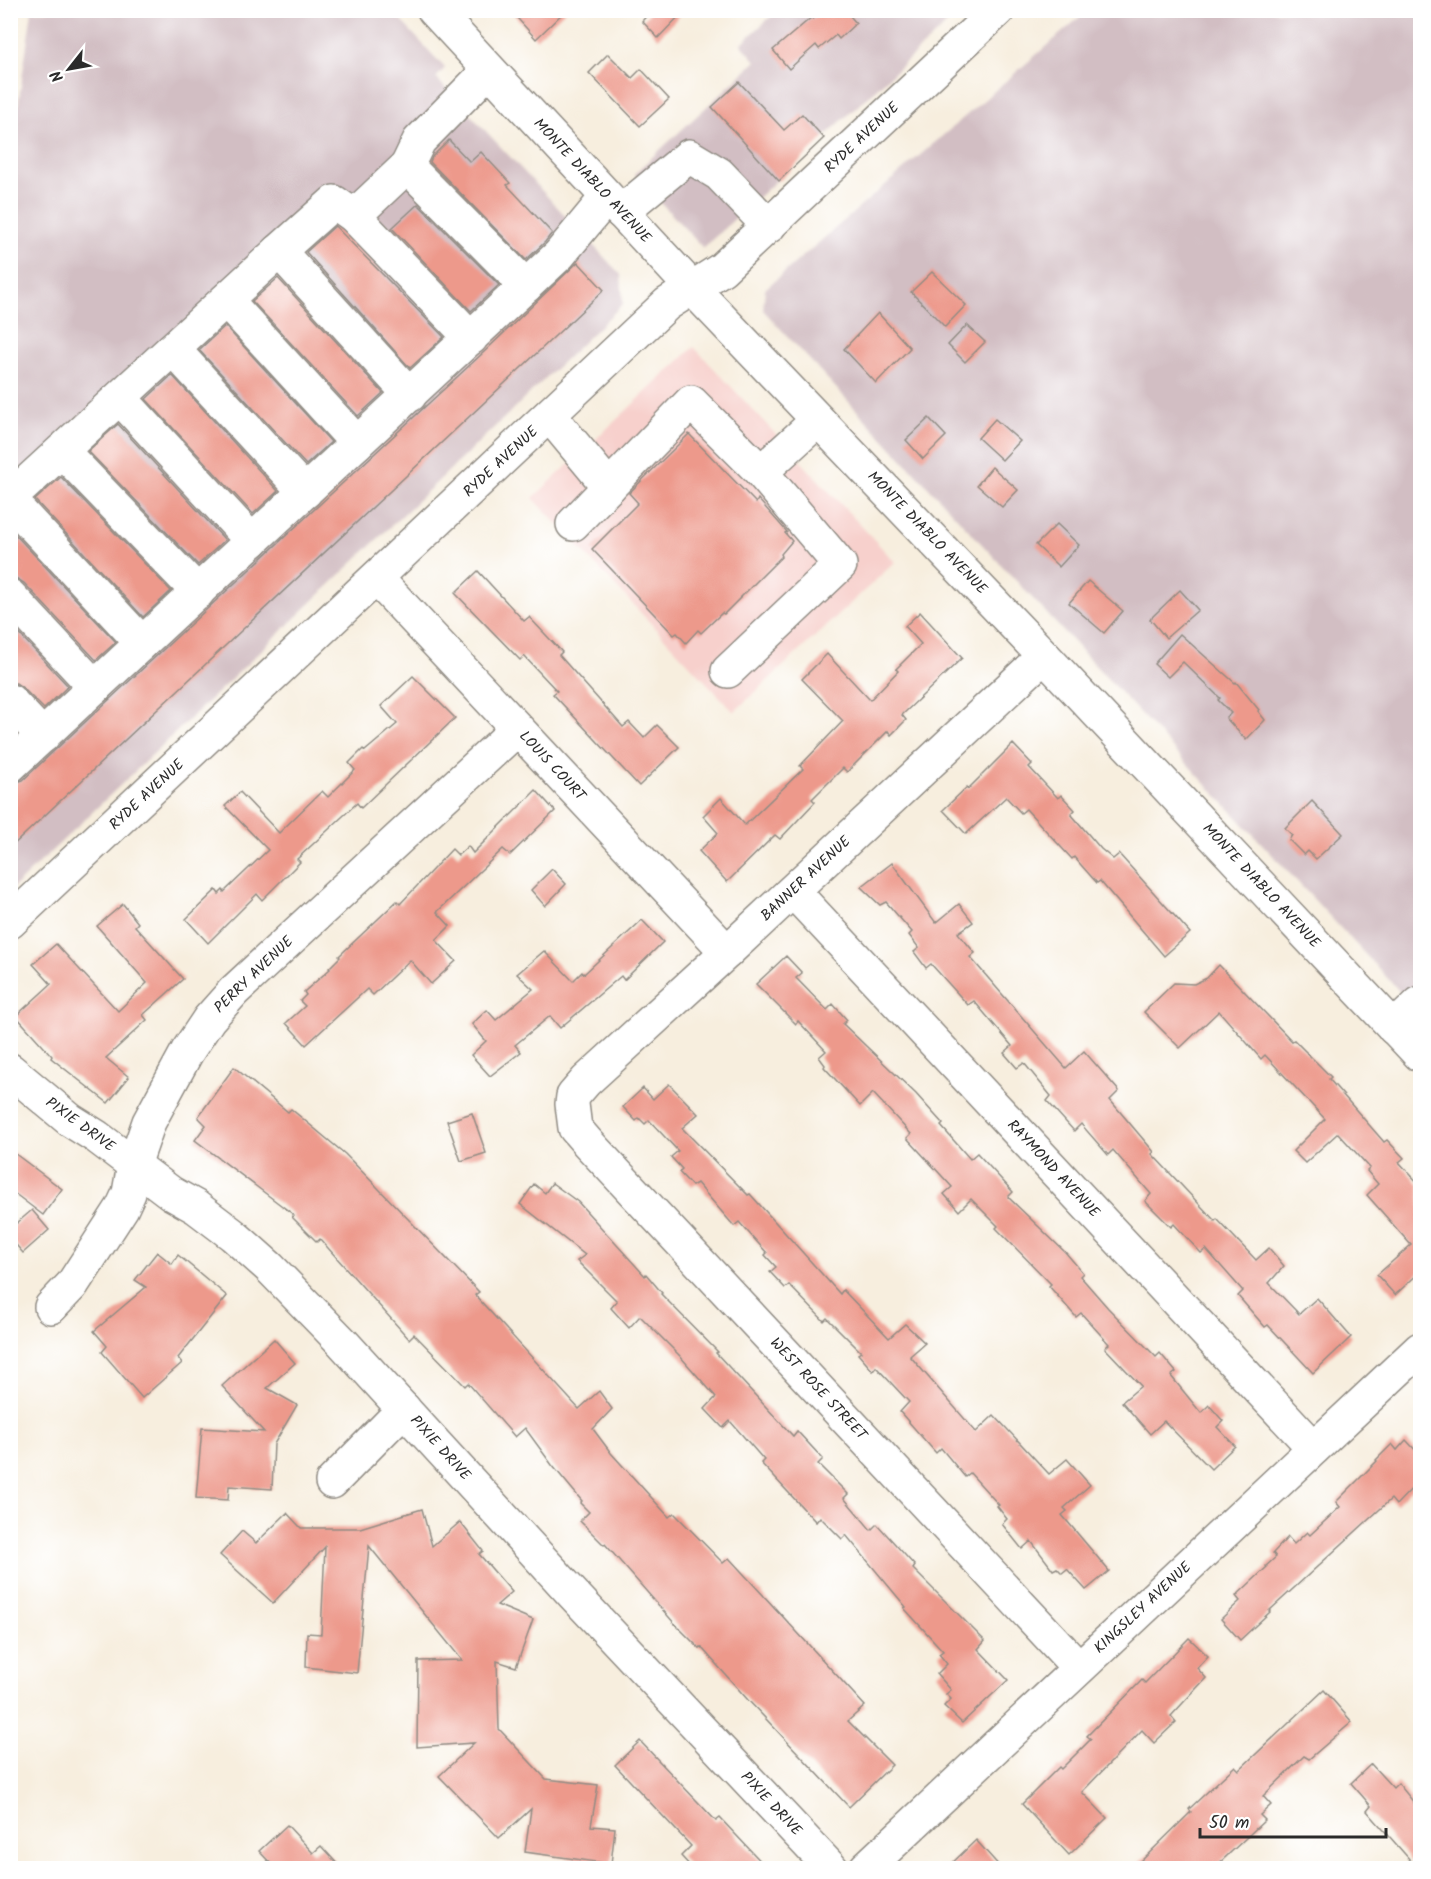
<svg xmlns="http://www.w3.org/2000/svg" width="1431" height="1879" viewBox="0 0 1431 1879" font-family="Kalam,sans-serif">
	<rect width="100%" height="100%" fill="#fff"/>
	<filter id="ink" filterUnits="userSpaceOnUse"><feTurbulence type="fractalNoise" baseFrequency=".0167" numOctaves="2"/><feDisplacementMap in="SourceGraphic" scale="12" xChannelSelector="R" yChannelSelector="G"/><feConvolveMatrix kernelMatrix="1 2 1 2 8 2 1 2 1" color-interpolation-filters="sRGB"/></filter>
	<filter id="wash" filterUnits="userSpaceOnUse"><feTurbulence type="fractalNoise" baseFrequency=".008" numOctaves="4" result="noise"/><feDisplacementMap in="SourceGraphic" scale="24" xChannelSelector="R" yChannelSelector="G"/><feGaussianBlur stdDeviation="1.35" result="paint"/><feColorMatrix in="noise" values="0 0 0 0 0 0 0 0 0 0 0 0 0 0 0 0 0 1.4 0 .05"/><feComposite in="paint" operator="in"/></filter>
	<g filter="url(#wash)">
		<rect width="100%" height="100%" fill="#f7eede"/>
		<path fill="#f7d0cc" d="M694 347 895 562 734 712 533 498Z"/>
		<g fill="#d2bec3">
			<path d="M32 11H392L445 68 436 78 621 275 623 304 11 890 10 159Z"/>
			<path d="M777 11H938L949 22 703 248 634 174 756 61 741 44Z"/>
			<path d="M1087 11H1420V1013L763 310 765 289Z"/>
		</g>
		<g id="blocks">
			<g fill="#ed998b">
				<path d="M510 10H566L536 39Z"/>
				<path d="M652 10H685L658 38 642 21Z"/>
				<path d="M823 10H845L856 23 839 39 836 35 819 49 816 45 789 69 773 50 812 17 813 19Z"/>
				<path d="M608 54 632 78 641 69 669 99 640 126 589 73Z"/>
				<path d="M739 82 784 130 802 114 824 138 779 181 712 107Z"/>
				<path d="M449 140 470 162 481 152 510 183 507 185 552 233 545 242 526 260 430 162 432 157Z"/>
				<path d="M418 204 499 285 471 311 392 228Z"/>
				<path d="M335 226 444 337 410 368 306 252Z"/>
				<path d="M578 262 604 290 10 848V784L23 780 55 750 484 352Z"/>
				<path d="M932 272 966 305 945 327 911 292Z"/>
				<path d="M278 278 383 393 358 416 252 301Z"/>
				<path d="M878 313 910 348 876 383 844 349Z"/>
				<path d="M967 325 985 342 965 362 948 345Z"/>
				<path d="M225 326 331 442 306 465 199 350Z"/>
				<path d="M172 375 278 491 253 514 146 399Z"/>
				<path d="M929 418 946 436 923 459 906 440Z"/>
				<path d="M995 419 1020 441 1002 460 978 438Z"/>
				<path d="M118 424 225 540 198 565 88 451Z"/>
				<path d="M689 434 756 503 758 499 787 532 785 533 792 541 781 554 782 556 724 614 722 613 701 633 698 630 686 643 677 633 674 635 592 549 638 503 629 493Z"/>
				<path d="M992 467 1018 490 1002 507 977 485Z"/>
				<path d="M61 477 171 591 143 617 35 500Z"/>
				<path d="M1057 524 1079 545 1059 567 1036 545Z"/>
				<path d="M10 529 116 642 96 660 24 583 16 578H10Z"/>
				<path d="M478 571 524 621 529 617 562 652 559 655 623 727 629 722 644 738 657 725 679 747 639 786 553 694 557 691 524 656 520 660 455 593Z"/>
				<path d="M1088 581 1123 611 1104 633 1069 603Z"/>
				<path d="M1180 590 1198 610 1166 638 1150 619Z"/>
				<path d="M920 612 962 658 902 715 906 720 891 735 888 731 847 772 843 768 812 799 815 802 780 839 775 835 727 882 699 851 718 833 703 816 721 798 745 825 803 769 800 766 843 721 802 679 827 654 870 700 898 671 896 669 921 644 905 626Z"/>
				<path d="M10 624 68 686 44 709 23 688 16 683H10Z"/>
				<path d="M1180 634 1235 683 1236 682 1259 710 1258 711 1265 720 1246 740 1226 718 1231 713 1218 700 1220 698 1183 662 1168 677 1154 664Z"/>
				<path d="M413 676 455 718 361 808 357 803 297 859 300 862 262 900 257 894 208 943 186 919 216 890 219 894 223 890 224 892 268 850 225 806 240 792 279 833 322 791 328 797 355 770 349 763 363 749 365 751 397 724 381 706Z"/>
				<path d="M1013 744 1032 764 1029 767 1058 798 1061 795 1075 810 1071 814 1101 849 1113 859 1119 854 1190 933 1164 956 1100 881 1097 883 1074 857 1072 859 1026 809 1021 813 1006 797 966 834 943 810 967 787 968 789Z"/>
				<path d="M536 790 555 811 510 855 503 849 437 912 450 926 436 940 456 961 431 984 410 960 373 995 367 989 306 1045 286 1023 305 1006 300 1001 306 995 304 992 330 969 329 968 340 957 339 956 397 901 400 904 452 849 458 855 468 846 473 853Z"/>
				<path d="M1312 801 1343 834 1316 859 1308 851 1304 855 1289 840 1292 835 1285 828Z"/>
				<path d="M892 863 936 923 959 904 973 922 958 933 975 953 970 957 1066 1068 1084 1051 1119 1091 1110 1100 1154 1152 1152 1154 1215 1221 1217 1219 1256 1260 1269 1248 1284 1266 1269 1283 1299 1314 1317 1298 1351 1337 1313 1373 1268 1325 1265 1327 1238 1296 1243 1291 1206 1249 1201 1253 1174 1224 1171 1227 1145 1201 1151 1194 1113 1150 1108 1155 1081 1124 1074 1131 1047 1101 1051 1096 1024 1063 1017 1068 1004 1053 1012 1046 974 1001 968 1005 931 964 926 968 914 952 919 948 909 935 912 932 886 902 880 905 861 887Z"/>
				<path d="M552 869 566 884 545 906 531 890Z"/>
				<path d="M123 904 138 923 135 926 183 979 143 1015 147 1020 106 1058 129 1077 108 1103 51 1058 52 1056 16 1016 51 984 33 964 56 944 118 1011 147 983 97 926Z"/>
				<path d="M642 920 663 942 624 980 621 976 560 1028 550 1016 515 1045 521 1052 490 1076 471 1055 486 1041 472 1024 487 1010 496 1020 533 989 517 974 544 951 573 981 582 972 584 974Z"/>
				<path d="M786 956 802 973 796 978 827 1010 833 1004 847 1020 843 1024 916 1094 943 1124 941 1126 970 1159 977 1153 1013 1192 1008 1197 1066 1253 1083 1273 1080 1276 1108 1308 1156 1357 1160 1353 1176 1372 1171 1376 1201 1413 1209 1405 1223 1421 1217 1427 1235 1446 1211 1469 1164 1421 1150 1434 1122 1402 1141 1386 1105 1348 1109 1344 1081 1313 1076 1317 1049 1286 1051 1284 996 1228 998 1226 971 1199 959 1211 944 1194 952 1187 907 1138 911 1134 873 1093 860 1106 824 1067 825 1065 819 1057 826 1051 798 1021 796 1024 756 984Z"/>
				<path d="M1219 965 1292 1041 1294 1040 1331 1077 1329 1079 1384 1142 1387 1140 1404 1158 1399 1162 1420 1185V1272L1395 1295 1377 1275 1411 1245 1367 1195 1378 1184 1367 1171 1370 1168 1338 1133 1305 1163 1293 1151 1325 1119 1265 1055 1261 1059 1219 1011 1180 1048 1144 1012 1174 983 1194 984 1207 978Z"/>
				<path d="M234 1067 288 1112 291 1109 345 1154 479 1292 475 1295 579 1409 599 1391 612 1409 593 1429 611 1453 669 1517 674 1513 723 1563 729 1558 865 1706 848 1721 892 1765 849 1807 748 1700 701 1647 699 1648 675 1624 605 1544 604 1545 580 1521 589 1512 580 1503 582 1501 552 1465 525 1428 515 1437 468 1383 465 1386 414 1334 409 1339 320 1239 317 1242 292 1217 294 1215 195 1140 206 1125 198 1117Z"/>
				<path d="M669 1084 698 1114 682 1128 748 1195 750 1194 840 1294 843 1290 889 1338 905 1324 925 1343 910 1356 976 1432 994 1415 1049 1474 1067 1459 1090 1485 1064 1508 1067 1511 1062 1515 1109 1571 1086 1590 1067 1569 1062 1573 1057 1568 1053 1570 1031 1541 1022 1549 1002 1524 1007 1519 997 1506 999 1505 970 1473 965 1477 941 1448 936 1453 900 1412 909 1402 876 1367 873 1371 858 1354 861 1352 827 1318 824 1321 789 1285 785 1288 770 1272 776 1267 765 1255 767 1253 739 1222 734 1226 697 1183 692 1186 679 1172 682 1169 671 1157 678 1151 649 1120 645 1124 639 1118 636 1121 623 1107 643 1088 653 1099Z"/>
				<path d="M472 1113 486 1153 461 1161 447 1121Z"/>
				<path d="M10 1150 62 1189 43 1215 10 1190Z"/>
				<path d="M552 1183 578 1202 645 1276 646 1274 662 1293 661 1294 718 1352 716 1353 793 1436 797 1431 823 1459 818 1464 848 1494 844 1498 871 1530 877 1524 915 1566 913 1569 985 1641 978 1649 1008 1680 962 1723 944 1706 951 1699 946 1694 951 1690 937 1674 947 1664 939 1654 943 1651 904 1608 906 1607 846 1535 842 1539 820 1517 816 1522 761 1463 764 1460 730 1421 723 1428 705 1409 716 1397 679 1355 640 1316 629 1328 611 1308 617 1301 577 1261 585 1255 520 1204 534 1184 545 1193Z"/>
				<path d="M32 1210 49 1230 23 1253 10 1238V1229Z"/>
				<path d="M157 1252 172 1264 178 1255 227 1296 178 1358 182 1363 142 1398 102 1352 107 1346 94 1331 146 1287 135 1280Z"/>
				<path d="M274 1339 295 1363 267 1388 297 1405 274 1444 272 1489 229 1486 228 1500 196 1498 202 1428 264 1432 222 1386Z"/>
				<path d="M1406 1440 1420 1455V1480L1396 1505 1391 1499 1269 1611 1270 1612 1240 1640 1221 1619 1240 1601 1236 1596 1267 1567 1266 1566 1276 1557 1273 1553 1288 1537 1294 1544 1307 1532 1310 1535 1340 1507 1336 1502 1377 1461 1376 1460 1392 1444 1397 1450Z"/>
				<path d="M422 1509 432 1546 460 1522 483 1551 479 1554 512 1592 497 1605 533 1620 516 1667 497 1661 499 1729 546 1779 598 1785 591 1826 615 1828 611 1864 525 1852 531 1809 499 1838 439 1776 474 1743 417 1747 418 1661 462 1660 369 1546 357 1673 306 1667 307 1633 321 1634 325 1547 273 1603 220 1555 242 1531 256 1543 287 1513 301 1528H360Z"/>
				<path d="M1189 1638 1208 1656 1197 1668 1206 1678 1171 1716 1176 1722 1154 1743 1142 1730 1082 1792 1107 1818 1069 1855 1022 1804 1059 1767 1061 1769 1091 1739 1087 1736 1142 1680 1145 1683Z"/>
				<path d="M1324 1690 1352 1722 1309 1759 1304 1756 1263 1796 1271 1805 1260 1815 1265 1820 1213 1869H1133L1191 1812 1189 1809 1235 1766 1239 1770Z"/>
				<path d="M640 1741 716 1821 720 1818 768 1869H693L681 1856 691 1846 615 1765Z"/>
				<path d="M1371 1764 1393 1788 1398 1783 1420 1810V1869H1418L1367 1811 1371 1806 1351 1783Z"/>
				<path d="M287 1825 313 1853 321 1846 342 1869H276L259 1851Z"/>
				<path d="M976 1840 1002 1869H946Z"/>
			</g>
		</g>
	</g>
	<g filter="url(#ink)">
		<use href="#blocks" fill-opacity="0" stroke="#918c84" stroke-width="1.5"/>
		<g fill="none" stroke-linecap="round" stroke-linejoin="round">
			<g stroke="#918c84" stroke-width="36">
				<g id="minor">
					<path d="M434 10 692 288 1044 656 1420 1055"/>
					<path d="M489 70 419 141 407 166 526 286"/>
					<path d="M407 166 354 216 471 338"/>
					<path d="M621 212 689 156 719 174 769 226"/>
					<path d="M354 216 334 202 279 251 410 395"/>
					<path d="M226 300 357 443"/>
					<path d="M173 349 305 492"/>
					<path d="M120 398 252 541"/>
					<path d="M550 416 609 487"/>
					<path d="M62 451 198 592"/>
					<path d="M10 498 279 251"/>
					<path d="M10 501 142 643"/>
					<path d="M573 524 691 402 761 472"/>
					<path d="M377 579 727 952"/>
					<path d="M10 596 95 687"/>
					<path d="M1044 656 727 952 586 1081 573 1096 572 1104 575 1128 588 1143 1079 1668"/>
					<path d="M728 671 840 565 761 472 818 420"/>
					<path d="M10 701 43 736"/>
					<path d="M10 766 559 255 607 197"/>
					<path d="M793 891 1314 1448"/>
					<path d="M10 922 667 304 722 269 998 10"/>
					<path d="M1394 1028 1420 1003"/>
					<path d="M10 1070 70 1120 97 1137 171 1193 196 1207 233 1235 269 1267 343 1343 574 1595 831 1868"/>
					<path d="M51 1307 72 1285 122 1208 129 1193 134 1165 149 1122 187 1052 209 1019 234 991 517 729"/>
					<path d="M332 1482 404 1409"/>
					<path d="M866 1868 1420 1349"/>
				</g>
			</g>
			<use href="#minor" stroke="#fff" stroke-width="33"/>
		</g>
	</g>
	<g text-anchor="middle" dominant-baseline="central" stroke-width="5" stroke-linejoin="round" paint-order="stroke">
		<g font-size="15" fill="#2b2b2b" stroke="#fff">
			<text transform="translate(862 138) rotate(-43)">RYDE AVENUE</text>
			<text transform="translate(592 181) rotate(47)">MONTE DIABLO AVENUE</text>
			<text transform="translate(501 462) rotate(-43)">RYDE AVENUE</text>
			<text transform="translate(927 533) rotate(46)">MONTE DIABLO AVENUE</text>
			<text transform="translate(552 766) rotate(47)">LOUIS COURT</text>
			<text transform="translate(147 795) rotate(-43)">RYDE AVENUE</text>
			<text transform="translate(806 879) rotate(-43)">BANNER AVENUE</text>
			<text transform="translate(1261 886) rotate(47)">MONTE DIABLO AVENUE</text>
			<text transform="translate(254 975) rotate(-44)">PERRY AVENUE</text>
			<text transform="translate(80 1125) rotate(36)">PIXIE DRIVE</text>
			<text transform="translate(1053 1169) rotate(47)">RAYMOND AVENUE</text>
			<text transform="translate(818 1389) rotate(47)">WEST ROSE STREET</text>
			<text transform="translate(440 1448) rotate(48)">PIXIE DRIVE</text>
			<text transform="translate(1143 1608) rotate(-43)">KINGSLEY AVENUE</text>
			<text transform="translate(771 1804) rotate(47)">PIXIE DRIVE</text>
		</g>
	</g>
	<rect width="1431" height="1879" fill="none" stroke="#fff" stroke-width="36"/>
	<g transform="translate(69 69) rotate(239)" stroke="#ffffff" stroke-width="4.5" paint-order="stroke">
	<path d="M0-4.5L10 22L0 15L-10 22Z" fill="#2b2b2b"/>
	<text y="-9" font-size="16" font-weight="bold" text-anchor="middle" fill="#2b2b2b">N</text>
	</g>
	<path d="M1200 1828v9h186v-9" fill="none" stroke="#2b2b2b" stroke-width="3"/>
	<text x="1209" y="1828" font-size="18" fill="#2b2b2b" stroke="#ffffff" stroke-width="4.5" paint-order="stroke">50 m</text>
</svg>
